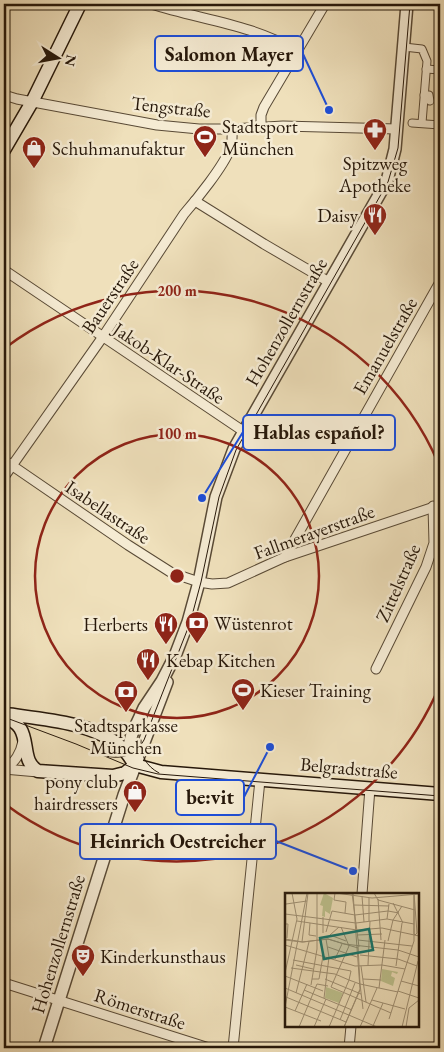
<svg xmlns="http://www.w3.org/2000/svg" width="444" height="1052" viewBox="0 0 444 1052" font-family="'EB Garamond',serif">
	<rect width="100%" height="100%" fill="#efe0bb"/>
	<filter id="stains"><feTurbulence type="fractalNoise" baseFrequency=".004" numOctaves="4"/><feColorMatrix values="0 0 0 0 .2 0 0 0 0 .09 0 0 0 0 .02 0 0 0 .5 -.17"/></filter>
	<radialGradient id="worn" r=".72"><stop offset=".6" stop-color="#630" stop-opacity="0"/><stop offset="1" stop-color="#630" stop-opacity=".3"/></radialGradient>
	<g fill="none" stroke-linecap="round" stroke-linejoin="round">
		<g stroke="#594a36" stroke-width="9">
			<g id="pedestrian">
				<path d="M404 47 422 49 427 61 422 123"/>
				<path d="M426 69 440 70"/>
				<path d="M424 95H429L430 101"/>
				<path d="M412 123 440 125"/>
			</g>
		</g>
		<g stroke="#594a36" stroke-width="11">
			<g id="minor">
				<path d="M151 4C202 20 251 24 297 51"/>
				<path d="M4 95 17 99 157 125 199 129H232L283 126 397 129"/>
				<path d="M261 126V115L264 107 325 4"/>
				<path d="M195 201 264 244 329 282"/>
				<path d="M4 270 243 431"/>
				<path d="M4 460 128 545 172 573 199 582 212 584 228 583 285 557 440 505"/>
				<path d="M4 477 102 338 184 214C197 199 223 167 230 149 233 143 232 135 232 129"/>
				<path d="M285 557 440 282"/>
				<path d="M376 669 426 567 434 543 433 506"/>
				<path d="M4 768C15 764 21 752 23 741"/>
				<path d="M4 769 38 772"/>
				<path d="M362 894 370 788"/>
				<path d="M4 983 209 1048"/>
				<path d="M233 1048 260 780"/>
				<path d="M349 1048 351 1026"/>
			</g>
		</g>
		<g stroke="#594a36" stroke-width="14">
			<g id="tertiary">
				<path d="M133 759 129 745 132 734 144 708 162 681 175 656 188 622 199 582 216 497 234 449 387 181 395 149 407 4"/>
				<path d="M44 1048 124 795 167 682"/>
			</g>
		</g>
		<g stroke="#27180a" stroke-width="15">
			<g id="secondary">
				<path d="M4 150 32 102 80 4"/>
				<path d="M6 714C41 719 93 722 121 747 127 752 131 759 135 765"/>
				<path d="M4 716C10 719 16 722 20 728 29 742 22 762 38 771L113 776 125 773 135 765"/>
				<path d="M135 765 161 772 440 794"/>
			</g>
		</g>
		<use href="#pedestrian" stroke="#f5ebd3" stroke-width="7"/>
		<use href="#minor" stroke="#f5ebd3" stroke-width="9"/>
		<use href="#tertiary" stroke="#f5ebd3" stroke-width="11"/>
		<use href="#secondary" stroke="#f5ebd3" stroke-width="12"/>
		<g stroke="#27180a" stroke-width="1">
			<path d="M4 717 76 744 133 768 158 774 440 796"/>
			<path d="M141 740C140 755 146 766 159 773"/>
			<path d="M100 754C118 761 134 757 144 740L190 623 201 582 219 497 236 450 388 182 398 148 410 4"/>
		</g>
	</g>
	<g fill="none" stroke="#8f2418" stroke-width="2.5">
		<circle cx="177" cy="576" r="142"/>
		<path d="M439 687A285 285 0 0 1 5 804M5 348A285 285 0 0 1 439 465"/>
	</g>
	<defs>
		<g id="pharmacy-pin" transform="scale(1.25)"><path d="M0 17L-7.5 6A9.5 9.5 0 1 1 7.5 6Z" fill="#8f2418" stroke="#f5ebd3"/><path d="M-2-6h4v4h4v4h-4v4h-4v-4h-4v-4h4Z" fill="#fff"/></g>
		<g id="stadium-pin" transform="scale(1.25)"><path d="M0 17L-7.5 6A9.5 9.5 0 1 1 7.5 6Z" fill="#8f2418" stroke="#f5ebd3"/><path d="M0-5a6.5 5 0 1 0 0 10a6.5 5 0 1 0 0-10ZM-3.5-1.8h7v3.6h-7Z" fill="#fff"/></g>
		<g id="shop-pin" transform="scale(1.25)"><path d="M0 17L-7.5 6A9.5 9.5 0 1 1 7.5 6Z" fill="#8f2418" stroke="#f5ebd3"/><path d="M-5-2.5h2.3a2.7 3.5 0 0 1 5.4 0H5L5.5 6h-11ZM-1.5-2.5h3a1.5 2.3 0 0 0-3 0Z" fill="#fff"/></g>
		<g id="restaurant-pin" transform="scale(1.25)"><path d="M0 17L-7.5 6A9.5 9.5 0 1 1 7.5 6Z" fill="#8f2418" stroke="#f5ebd3"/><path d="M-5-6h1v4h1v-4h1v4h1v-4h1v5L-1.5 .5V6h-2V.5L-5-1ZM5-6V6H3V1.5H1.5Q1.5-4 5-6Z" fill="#fff"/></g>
		<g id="bank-pin" transform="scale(1.25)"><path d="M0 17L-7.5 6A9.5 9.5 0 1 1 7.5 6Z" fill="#8f2418" stroke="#f5ebd3"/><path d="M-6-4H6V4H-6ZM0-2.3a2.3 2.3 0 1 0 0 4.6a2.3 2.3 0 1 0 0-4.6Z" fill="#fff"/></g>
		<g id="theatre-pin" transform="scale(1.25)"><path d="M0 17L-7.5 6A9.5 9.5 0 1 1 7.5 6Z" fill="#8f2418" stroke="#f5ebd3"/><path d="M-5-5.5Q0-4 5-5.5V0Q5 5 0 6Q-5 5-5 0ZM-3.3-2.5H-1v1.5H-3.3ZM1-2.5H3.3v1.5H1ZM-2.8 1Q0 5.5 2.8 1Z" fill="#fff"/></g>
	</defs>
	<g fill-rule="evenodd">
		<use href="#pharmacy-pin" x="375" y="130"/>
		<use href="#stadium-pin" x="205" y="137"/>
		<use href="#shop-pin" x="34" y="148"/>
		<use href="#restaurant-pin" x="375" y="215"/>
		<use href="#bank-pin" x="197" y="623"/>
		<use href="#restaurant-pin" x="166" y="624"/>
		<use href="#restaurant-pin" x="148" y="660"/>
		<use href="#stadium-pin" x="243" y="690"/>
		<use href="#bank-pin" x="126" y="692"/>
		<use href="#shop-pin" x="135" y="792"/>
		<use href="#theatre-pin" x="83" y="956"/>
	</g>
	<g text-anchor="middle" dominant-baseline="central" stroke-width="5" stroke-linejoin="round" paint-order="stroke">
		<g font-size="19" fill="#27180a" stroke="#f5ebd3">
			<text transform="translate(171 107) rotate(6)">Tengstraße</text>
			<text transform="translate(110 296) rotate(-56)">Bauerstraße</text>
			<text transform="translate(286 322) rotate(-60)">Hohenzollernstraße</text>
			<text transform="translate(385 346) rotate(-60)">Emanuelstraße</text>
			<text transform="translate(169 363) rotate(34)">Jakob-Klar-Straße</text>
			<text transform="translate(108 512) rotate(34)">Isabellastraße</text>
			<text transform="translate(314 532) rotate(-20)">Fallmerayerstraße</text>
			<text transform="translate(398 583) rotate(-66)">Zittelstraße</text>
			<text transform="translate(349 768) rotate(5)">Belgradstraße</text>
			<text transform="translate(58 944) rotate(-73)">Hohenzollernstraße</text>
			<text transform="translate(140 1009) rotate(18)">Römerstraße</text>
		</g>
		<g font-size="19" fill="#27180a" stroke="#f5ebd3" text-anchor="start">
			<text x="222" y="126">Stadtsport<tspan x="222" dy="22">München</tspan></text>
			<text x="52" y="148">Schuhmanufaktur</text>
			<text x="375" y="163" text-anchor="middle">Spitzweg<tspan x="375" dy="22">Apotheke</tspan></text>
			<text x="358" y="215" text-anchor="end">Daisy</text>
			<text x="214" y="623">Wüstenrot</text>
			<text x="148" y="624" text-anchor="end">Herberts</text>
			<text x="166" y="660">Kebap Kitchen</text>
			<text x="260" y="690">Kieser Training</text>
			<text x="126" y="725" text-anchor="middle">Stadtsparkasse<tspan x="126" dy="22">München</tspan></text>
			<text x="118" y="781" text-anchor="end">pony club<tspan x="118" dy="22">hairdressers</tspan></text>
			<text x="100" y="956">Kinderkunsthaus</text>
		</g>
	</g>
	<g transform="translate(285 893)">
		<rect width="134" height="134" fill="#efe0bb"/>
		<path d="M39 0 48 5 45 21 40 18V24L37 23 38 13 35 12ZM97 76 113 79 112 81 107 79 106 83 110 85 108 93 96 88ZM41 94 58 100 54 110 40 105Z" fill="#bdc18d"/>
		<path fill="none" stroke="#9f9074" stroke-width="1" d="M50 0 49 7 61 9 60 20M51 0 87 5 134 1M67 0 74 54M89 0 93 7 130 17M129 0 132 40 130 42 129 41ZM77 3 79 29M93 6 96 47M108 10 118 30M1 11 22 8M69 12 104 13M0 21 71 30 102 26 129 31M102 26 104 11M12 28 72 37 97 35 134 43M84 28V5M25 30 24 42 31 43M0 31H3L2 45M54 34 45 42 61 48M56 34 64 53 46 94 106 120M41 39 47 18 70 22 103 18 114 20M38 40V24M72 42 97 41M0 46 18 49 43 46 73 55M0 47 17 49 43 46 59 51 113 57 134 64M73 47 127 53M103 48 108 27 117 13M17 49 23 0M0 52 70 73 97 72 120 76M43 54 72 64M75 62 113 66 132 73M50 66 57 51M8 67 66 78M11 72 28 76M83 72 85 28M76 73 81 109M111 73 117 30M6 75 50 81 64 87 66 78M0 80 12 26 7 0M0 83 38 98M27 86H34L38 63M40 86 76 101M78 86 96 87M116 88 134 93M26 92 32 56V0M0 95 92 134M94 95 100 47M19 97 67 117M113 98 134 105M11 100 24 49M1 104 61 129M39 105 44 64 41 46M87 107 120 116M0 114 22 0M0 114 36 128M78 116 75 91 113 99M10 118 22 91M104 126 129 48V0M55 127 70 90M88 133 98 110M14 134 32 91 43 93M29 134 41 106M44 134 64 87 75 91 73 53M59 134 75 97M59 134 75 96 68 0M75 134 92 95M117 134 133 68M121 134 124 115 134 107"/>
		<path fill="#0f766e" fill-opacity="0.15" stroke="#0f766e" stroke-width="2.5" d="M84 36 88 57 39 66 35 45Z"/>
		<rect width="134" height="134" fill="none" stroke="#27180a" stroke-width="2.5"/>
	</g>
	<circle cx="177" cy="576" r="8" fill="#8f2418" stroke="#f5ebd3" stroke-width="2.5"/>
	<g font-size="15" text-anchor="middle" font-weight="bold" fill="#8f2418" stroke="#f5ebd3" stroke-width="5" stroke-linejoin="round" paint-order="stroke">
		<text x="177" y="296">200 m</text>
		<text x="177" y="439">100 m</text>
	</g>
	<path fill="none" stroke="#1d4ed8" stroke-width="2" d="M329 110L303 54M202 498L243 432M270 747L244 797M353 871L276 841"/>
	<g fill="#1d4ed8" stroke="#f5ebd3" stroke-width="2">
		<circle cx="329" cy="110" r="5"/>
		<circle cx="202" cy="498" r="5"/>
		<circle cx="270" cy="747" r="5"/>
		<circle cx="353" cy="871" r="5"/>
	</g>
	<g fill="#f5ebd3" stroke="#1d4ed8" stroke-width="2">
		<rect x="155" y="36" width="148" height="35" rx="5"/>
		<rect x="243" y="415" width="152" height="35" rx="5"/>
		<rect x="176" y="780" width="68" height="35" rx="5"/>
		<rect x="80" y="824" width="196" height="35" rx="5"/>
	</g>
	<g font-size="20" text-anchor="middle" font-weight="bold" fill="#27180a">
		<text x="229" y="61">Salomon Mayer</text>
		<text x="319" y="439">Hablas español?</text>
		<text x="210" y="804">be:vit</text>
		<text x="178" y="848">Heinrich Oestreicher</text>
	</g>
	<rect width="444" height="1052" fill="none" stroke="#efe0bb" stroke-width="20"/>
	<rect x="5" y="5" width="434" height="1042" fill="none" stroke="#27180a" stroke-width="2.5"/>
	<rect x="10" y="10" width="424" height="1032" fill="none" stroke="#27180a"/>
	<g transform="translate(58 58) rotate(101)" stroke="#f5ebd3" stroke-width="4" paint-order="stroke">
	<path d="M0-4L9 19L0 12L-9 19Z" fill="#27180a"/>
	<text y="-8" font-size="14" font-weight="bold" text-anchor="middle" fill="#27180a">N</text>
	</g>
	<rect width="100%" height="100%" filter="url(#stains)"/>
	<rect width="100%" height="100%" fill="url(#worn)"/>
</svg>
